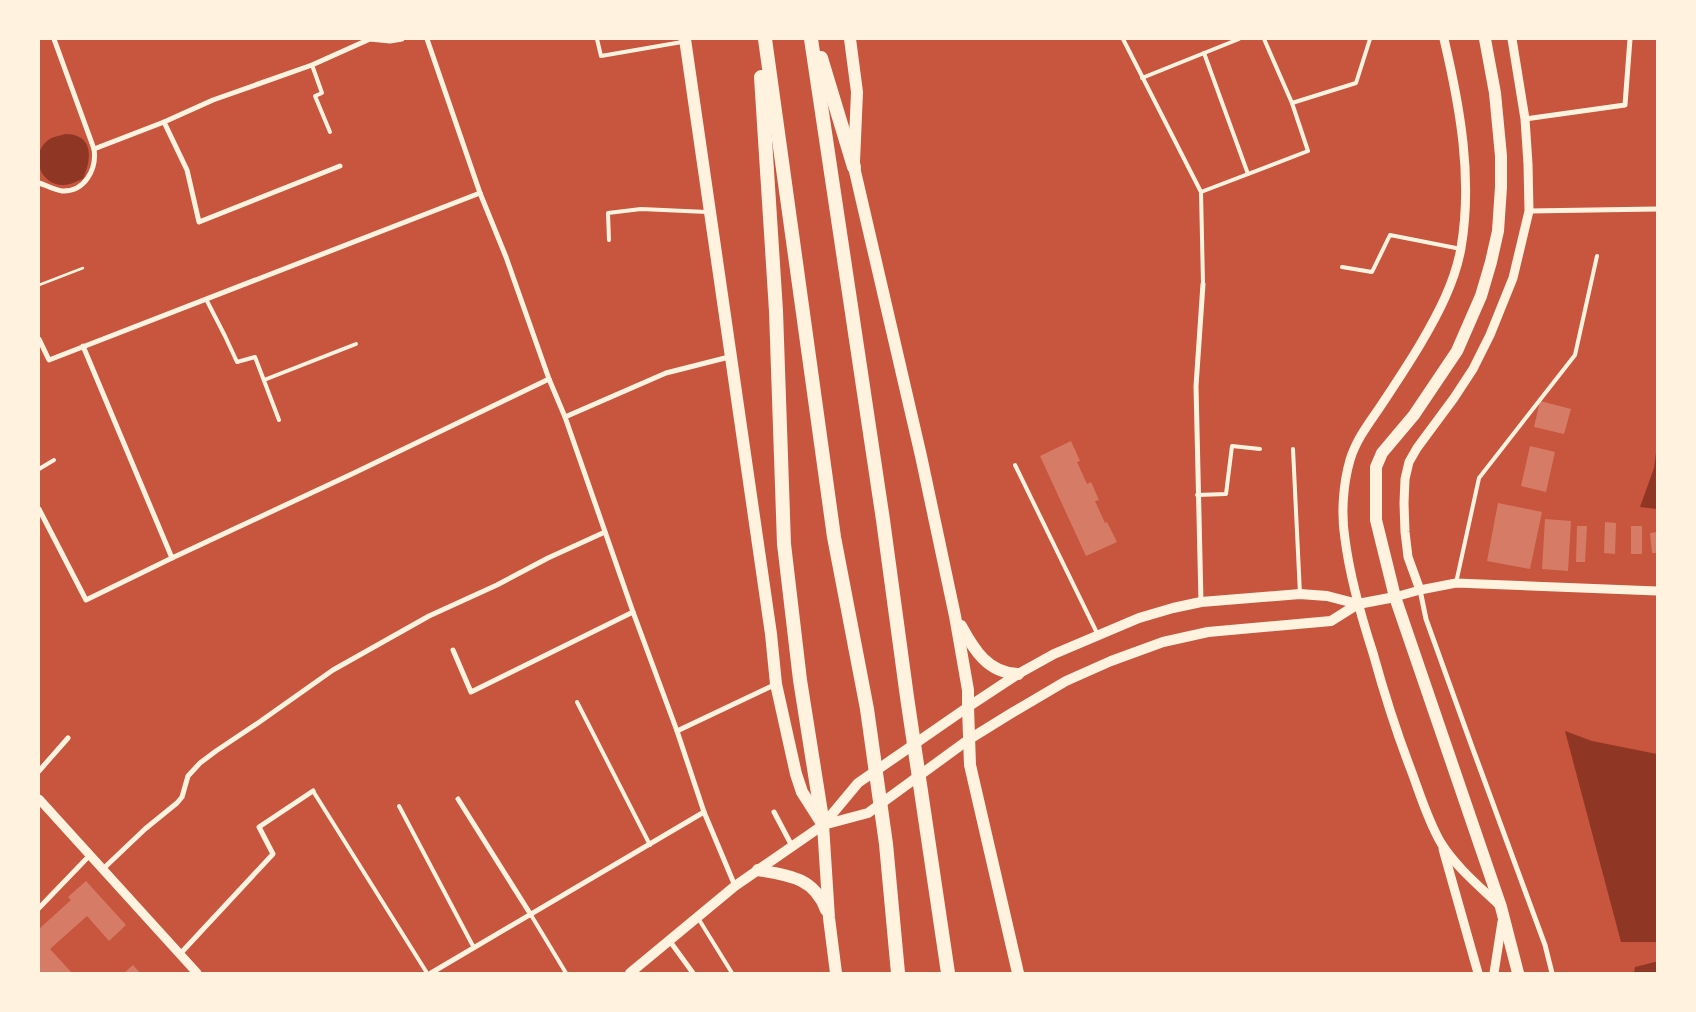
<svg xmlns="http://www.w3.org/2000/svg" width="1696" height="1012" viewBox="0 0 1696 1012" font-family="Mulish,sans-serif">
	<rect width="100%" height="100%" fill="#c8553d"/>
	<g fill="#8f3625">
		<path d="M65 134C94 134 92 159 83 179 77 181 70 185 64 185 41 186 29 156 47 141 51 137 59 136 65 134Z"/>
		<path d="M1657 445V509L1640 507 1654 468Z"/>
		<path d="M1565 731 1592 741 1657 754V942H1621Z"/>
		<path d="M1655 962H1657V973H1634L1635 967Z"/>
	</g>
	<g fill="#d67c66">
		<path d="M1540 401 1571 409 1564 434 1534 427Z"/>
		<path d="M1071 441 1080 461 1077 462 1087 484 1091 482 1099 500 1095 501 1105 523 1107 522 1117 542 1086 556 1040 456Z"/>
		<path d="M1530 446 1555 452 1546 492 1521 486Z"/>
		<path d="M1498 503 1542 512 1530 569 1487 561Z"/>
		<path d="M1545 519 1571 521 1568 571 1542 569Z"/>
		<path d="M1605 522 1616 523 1615 554 1604 553Z"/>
		<path d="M1577 526H1587L1585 562H1576Z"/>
		<rect x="1631" y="526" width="11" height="28"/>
		<path d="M1657 532V553H1652L1650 533Z"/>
		<path d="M86 881 126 925 109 941 87 916 50 949 72 973H39V929L71 900 68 897Z"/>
		<path d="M133 965 140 973H124Z"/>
	</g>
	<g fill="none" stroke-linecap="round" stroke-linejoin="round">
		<path stroke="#fff3e0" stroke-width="2.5" d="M39 285 83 268"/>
		<g stroke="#fff3e0" stroke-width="4">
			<path d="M597 39 601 56 682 42"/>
			<path d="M1123 39 1201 192 1203 284"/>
			<path d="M1204 53 1248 174"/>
			<path d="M312 65 322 93 315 96 330 132"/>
			<path d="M1142 78 1239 39"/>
			<path d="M1292 103 1356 83 1370 39"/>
			<path d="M1201 192 1308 151 1292 103 1264 39"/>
			<path d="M609 240 608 213 641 209 707 212"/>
			<path d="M1342 267 1372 272 1390 235 1461 249"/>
			<path d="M206 299 225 336 237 362 255 357 279 420"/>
			<path d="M264 380 356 344"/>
			<path d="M1293 449 1300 594"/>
			<path d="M1015 465 1098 635"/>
			<path d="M39 469 54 460"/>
			<path d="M1197 495 1226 494 1232 446 1260 449"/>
			<path d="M1456 583 1479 478 1575 355 1597 256"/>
			<path d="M577 702 650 845"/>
			<path d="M313 791 427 973"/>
			<path d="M399 806 474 948"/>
			<path d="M531 915 566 973"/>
			<path d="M698 918 732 973"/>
		</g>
		<g stroke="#fff3e0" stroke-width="5">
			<path d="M54 39 94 149"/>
			<path d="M427 39 480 193 506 257 549 379 565 417 633 612 677 731 704 812 735 886"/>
			<path d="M1525 119 1625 105 1630 39"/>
			<path d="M164 122 187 170 199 222 340 166"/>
			<path d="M39 183C46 185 54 190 62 191 85 192 97 169 94 149L164 122 213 100 312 65 370 39 390 41 402 39"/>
			<path d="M1529 211 1657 209"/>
			<path d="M39 339 49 360 480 193"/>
			<path d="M83 346 172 558"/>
			<path d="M565 417 666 373 729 357"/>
			<path d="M39 509 86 600 172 558 354 473 549 379"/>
			<path d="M1420 590 1426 619 1471 744 1545 945 1552 973"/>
			<path d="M1201 602 1196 386 1203 284"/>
			<path d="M453 650 471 692 633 612"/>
			<path d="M677 731 776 684"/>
			<path d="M39 771 68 738"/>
			<path d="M458 799 531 915"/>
			<path d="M774 812 792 846"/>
			<path d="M103 869 145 829 177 803 182 797 188 776 200 763 216 751 258 723 333 670 429 616 497 585 548 558 605 532"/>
			<path d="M39 908 90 855"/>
			<path d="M669 940 693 973"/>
			<path d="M180 954 273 854 259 827 313 791"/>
			<path d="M431 973 704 812"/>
		</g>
		<g stroke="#fff3e0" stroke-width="9">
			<path d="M1444 39C1460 107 1473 178 1461 248 1455 282 1438 314 1421 343 1408 365 1394 386 1380 407 1369 423 1356 440 1350 460 1343 484 1341 514 1345 539 1350 578 1361 616 1373 653 1384 693 1396 731 1411 770 1420 794 1428 821 1441 843 1456 867 1479 886 1499 905"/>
			<path d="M1420 590 1408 557 1405 532 1404 503 1405 479 1409 462 1417 448 1454 398 1473 369 1490 335 1513 278 1529 211 1528 164 1525 119 1512 39"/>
			<path d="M1395 597 1420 590 1456 583 1657 591"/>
			<path d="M39 799 197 973"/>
			<path d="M1443 849 1478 973"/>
			<path d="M1494 973 1502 922"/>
		</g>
		<g stroke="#fff3e0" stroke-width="10">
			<path d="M823 825 868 813 968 740 1010 714 1066 681 1111 661 1163 642 1208 632 1331 621 1358 604 1395 597"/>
			<path d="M630 973 735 886 823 825 858 783 968 707 1018 674 1054 654 1139 618 1173 608 1201 602 1300 594 1327 596 1358 604"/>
		</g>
		<g stroke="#fff3e0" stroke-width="12">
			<path d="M685 39 771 634 776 684 796 774 802 792 823 825 829 918 836 973"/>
			<path d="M850 39 857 92 854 162"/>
			<path d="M1485 39 1495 93 1501 156V187L1498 231 1491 262 1481 296 1457 351 1414 415 1382 453 1376 467V520L1395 597 1501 907 1518 973"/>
			<path d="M968 707 970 765 1018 973"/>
			<path d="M758 870C787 875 814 877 826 910"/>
		</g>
		<g stroke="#fff3e0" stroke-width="12">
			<path d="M854 167 921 456 955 616 968 690V707"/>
			<path d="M961 626C974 650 988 673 1018 674"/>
		</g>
		<g stroke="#fff3e0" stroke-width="14">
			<path d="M765 39 834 537 867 709 886 844 898 973"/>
			<path d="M811 39 883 520 907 697 948 973"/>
			<path d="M821 58 854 167"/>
			<path d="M761 77 776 311 784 544 800 680 823 825"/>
		</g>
	</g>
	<rect width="1696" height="1012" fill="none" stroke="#fff3e0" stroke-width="80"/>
</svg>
